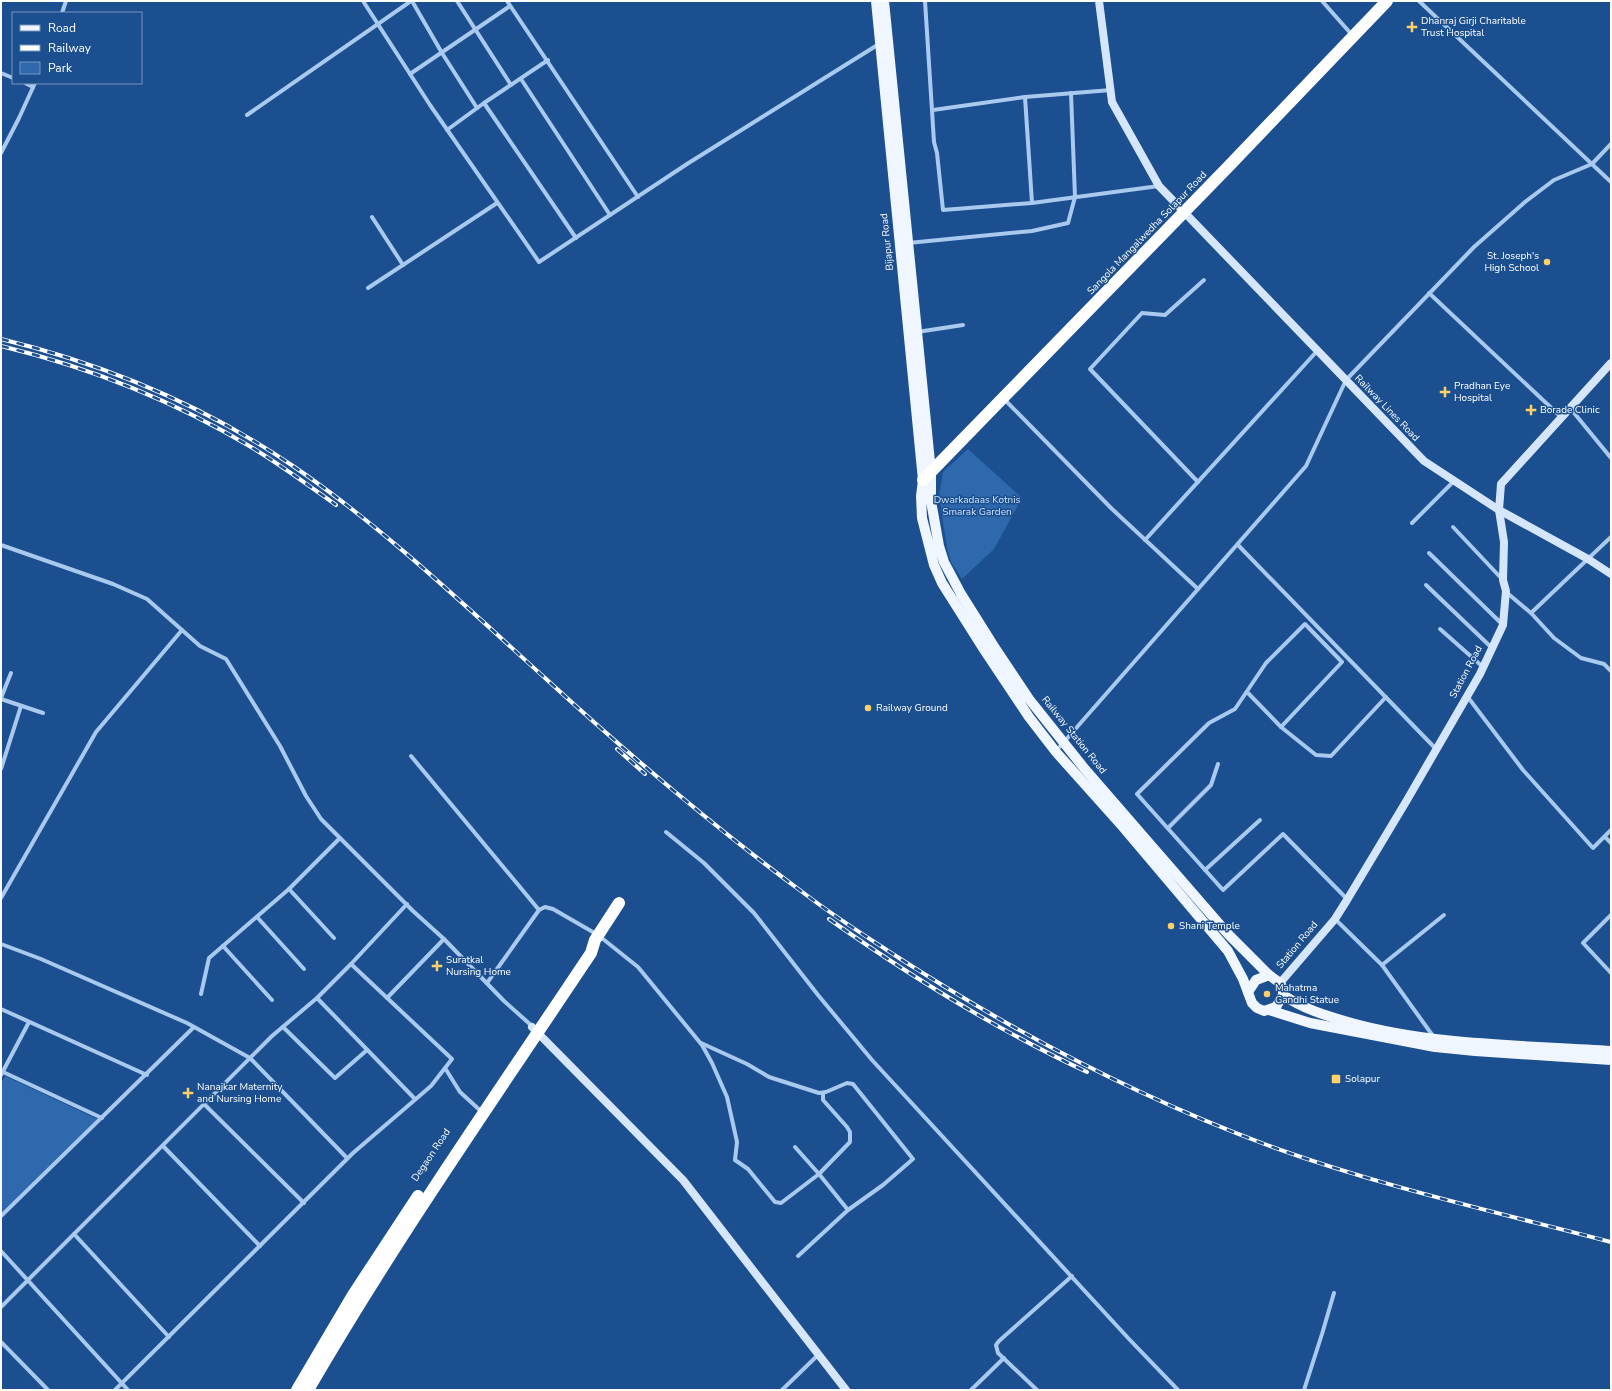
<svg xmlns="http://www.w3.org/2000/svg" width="1612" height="1391" viewBox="0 0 1612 1391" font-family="'Nunito Sans',sans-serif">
	<rect width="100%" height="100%" fill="#1b4f8f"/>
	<g fill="#2e69ad">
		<path d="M968 449 1022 498 994 549 962 579 951 562 947 548 939 496 943 472Z"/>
		<path d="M5 1076 97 1119 1 1213V1083Z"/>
	</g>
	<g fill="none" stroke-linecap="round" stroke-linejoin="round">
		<g stroke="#a9c9ee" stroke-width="4">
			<path d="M363 1 430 105 539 262 687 164 879 44"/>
			<path d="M412 1 442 53 477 108"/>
			<path d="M457 1 511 85"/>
			<path d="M507 1 638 197"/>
			<path d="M925 1 934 142 937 153 943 210 1032 203 1159 186"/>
			<path d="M1322 1 1353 36"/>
			<path d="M1419 1 1611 182"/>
			<path d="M62 13 66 1"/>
			<path d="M548 60 484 103 576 238"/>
			<path d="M1 73 13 78"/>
			<path d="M410 74 510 6"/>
			<path d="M521 79 610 215"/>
			<path d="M25 83 33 87"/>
			<path d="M1025 97 1032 203"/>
			<path d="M933 110 1025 97 1111 90"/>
			<path d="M247 115 411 1"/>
			<path d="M447 130 484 103"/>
			<path d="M1 153 19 118 35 83"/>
			<path d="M372 217 403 265"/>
			<path d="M908 243 1032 231 1068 223 1075 197 1071 93"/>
			<path d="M368 288 497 203"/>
			<path d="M1429 293 1561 417"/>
			<path d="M917 332 963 325"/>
			<path d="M1004 399 1111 508 1198 589"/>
			<path d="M1570 408 1611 458"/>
			<path d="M1198 482 1090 369 1142 313 1165 315 1204 280"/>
			<path d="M1412 523 1454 481"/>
			<path d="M1453 527 1502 579"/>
			<path d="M1145 540 1318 350"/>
			<path d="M1 545 113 584 147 599 200 646 226 659 280 746 306 796 321 819 413 911 444 939 504 1001 532 1026"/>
			<path d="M1238 545 1436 749"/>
			<path d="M1429 553 1503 625"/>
			<path d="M1426 585 1492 648"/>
			<path d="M1506 592 1531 613 1554 638 1581 658 1604 664 1611 671"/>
			<path d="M1531 613 1611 537"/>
			<path d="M1440 629 1483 667"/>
			<path d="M1247 692 1281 727 1342 662 1305 624 1266 663 1235 709 1209 723 1137 794 1223 890 1283 834 1347 899"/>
			<path d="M1467 696 1523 770 1593 848 1611 830"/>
			<path d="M1 698 11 673"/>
			<path d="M1 699 43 713"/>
			<path d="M1281 727 1316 755 1331 756 1386 697"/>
			<path d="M1056 751 1306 466 1346 380 1474 247 1525 202 1554 180 1592 164 1611 144"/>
			<path d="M411 756 539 910"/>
			<path d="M1 769 21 706"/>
			<path d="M1168 828 1211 785 1218 764"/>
			<path d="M666 832 704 863 754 913 818 995 872 1060 1129 1339 1178 1390"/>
			<path d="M1605 837 1611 843"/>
			<path d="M1205 870 1260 820"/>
			<path d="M289 889 334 938"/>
			<path d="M1 898 96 732 182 630"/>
			<path d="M1611 915 1583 943 1611 973"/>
			<path d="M257 917 304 969"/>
			<path d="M1335 919 1382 965 1433 1036"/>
			<path d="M1 944 41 959 187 1023 250 1058 347 1158"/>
			<path d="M223 946 272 1000"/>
			<path d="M1382 965 1444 915"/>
			<path d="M487 983 539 910 545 907 553 909 598 935 638 967 702 1045 712 1063 727 1097 737 1142 735 1160 748 1169 775 1202 781 1203 819 1174 848 1210 798 1256"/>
			<path d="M201 994 209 958 289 889 340 838"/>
			<path d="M317 998 415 1099"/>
			<path d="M387 998 444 939"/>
			<path d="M1 1009 147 1075"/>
			<path d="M283 1027 335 1078 367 1050"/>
			<path d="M701 1043 747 1064 769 1077 819 1093 826 1092 847 1083 853 1084 913 1159 883 1185 848 1210"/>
			<path d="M445 1068 460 1092 483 1113"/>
			<path d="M3 1072 102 1118"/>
			<path d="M1 1075 29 1022"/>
			<path d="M204 1104 304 1203"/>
			<path d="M163 1146 260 1246"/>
			<path d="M795 1147 819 1174 850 1142V1132L847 1127 823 1100V1093"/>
			<path d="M1 1216 194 1027"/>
			<path d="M74 1234 169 1337"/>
			<path d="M1 1251 128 1390"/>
			<path d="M1 1307 272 1036 317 998 351 964 407 904"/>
			<path d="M1 1342 48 1390"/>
			<path d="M115 1390 353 1153 431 1086 452 1059 351 964"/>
			<path d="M782 1390 818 1355"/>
			<path d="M971 1390 1004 1358"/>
			<path d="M1037 1390 998 1353 996 1345 999 1341 1072 1276"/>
			<path d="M1304 1390 1322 1334 1334 1293"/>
		</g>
		<g stroke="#d6e6fa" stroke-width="8">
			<path d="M1099 1 1112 102 1159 186 1424 461 1499 510 1588 559 1611 574"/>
			<path d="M1280 983 1335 919 1347 900 1407 800 1480 674 1503 625 1506 591 1503 580 1504 542 1499 510 1501 484 1611 363"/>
			<path d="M532 1027 683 1180 846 1390"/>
		</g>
		<g stroke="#f0f6ff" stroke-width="10">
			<path d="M876 1 923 480 921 496 922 518 934 565 942 583 985 651 1029 717 1056 752 1123 827 1228 951 1243 979 1252 1003 1257 1008 1264 1011 1276 1007 1283 995V989L1280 983 1269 975 1228 934 1084 768 1029 699 993 645 961 594 944 562 939 546 931 501V472L884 1"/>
			<path d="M1248 992 1256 980 1269 975"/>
			<path d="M1283 995C1304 1009 1324 1015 1348 1022 1433 1046 1523 1045 1611 1051"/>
			<path d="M1269 1010 1310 1023 1435 1047 1475 1051 1611 1060"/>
		</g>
		<g stroke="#fff" stroke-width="12">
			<path d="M923 480 1227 168 1387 1"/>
			<path d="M297 1390 353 1295 418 1196"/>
			<path d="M308 1390C395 1240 495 1097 591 953L595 940 619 903"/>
		</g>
		<g stroke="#fff" stroke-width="4">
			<g id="rail">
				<path d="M1 339C104 364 205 406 293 466 384 528 463 604 545 678 628 754 714 827 805 894 835 917 867 937 899 958 1014 1032 1138 1097 1267 1145 1379 1186 1496 1212 1611 1242"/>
				<path d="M1 346C88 367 174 401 251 447 281 465 308 485 336 505"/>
				<path d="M617 749 645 774"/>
				<path d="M829 919C910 976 997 1030 1087 1072"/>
			</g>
		</g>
		<use href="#rail" stroke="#1b4f8f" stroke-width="2.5" stroke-dasharray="8" stroke-linecap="butt"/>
	</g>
	<g fill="#ffd166" stroke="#1b4f8f" stroke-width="1.5">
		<path d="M1410 21h4v4h4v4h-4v4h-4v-4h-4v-4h4z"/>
		<circle cx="1547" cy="262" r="4"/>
		<path d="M1443 386h4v4h4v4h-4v4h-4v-4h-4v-4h4z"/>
		<path d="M1529 404h4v4h4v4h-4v4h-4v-4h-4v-4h4z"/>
		<circle cx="868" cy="708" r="4"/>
		<circle cx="1171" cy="926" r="4"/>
		<path d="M435 960h4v4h4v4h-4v4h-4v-4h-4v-4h4z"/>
		<circle cx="1267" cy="994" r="4"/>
		<rect x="1331" y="1074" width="10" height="10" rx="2"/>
		<path d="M186 1087h4v4h4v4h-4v4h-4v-4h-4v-4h4z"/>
	</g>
	<g text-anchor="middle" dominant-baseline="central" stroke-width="3" stroke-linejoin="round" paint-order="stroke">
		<g font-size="10" fill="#fff" stroke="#1b4f8f" text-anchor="start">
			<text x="1421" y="21">Dhanraj Girji Charitable<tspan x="1421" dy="12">Trust Hospital</tspan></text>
			<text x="1539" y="256" text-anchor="end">St. Joseph's<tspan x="1539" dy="12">High School</tspan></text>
			<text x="1454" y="386">Pradhan Eye<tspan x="1454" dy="12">Hospital</tspan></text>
			<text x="1540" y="410">Borade Clinic</text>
			<text x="876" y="708">Railway Ground</text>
			<text x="1179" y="926">Shani Temple</text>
			<text x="446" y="960">Suratkal<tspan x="446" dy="12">Nursing Home</tspan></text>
			<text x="1275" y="988">Mahatma<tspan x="1275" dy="12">Gandhi Statue</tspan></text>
			<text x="1345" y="1079">Solapur</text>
			<text x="197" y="1087">Nanajkar Maternity<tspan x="197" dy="12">and Nursing Home</tspan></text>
		</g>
		<g font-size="10" fill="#fff" stroke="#1b4f8f">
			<text transform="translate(1147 233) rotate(-46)">Sangola Mangalwedha Solapur Road</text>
			<text transform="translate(887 242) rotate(-96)">Bijapur Road</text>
			<text transform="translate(1387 408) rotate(46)">Railway Lines Road</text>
			<text transform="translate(1466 672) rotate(-62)">Station Road</text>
			<text transform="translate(1074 735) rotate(51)">Railway Station Road</text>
			<text transform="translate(1297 945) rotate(-50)">Station Road</text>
			<text transform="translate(431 1155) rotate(-56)">Degaon Road</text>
		</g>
		<g font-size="10" fill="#cfe3fa" stroke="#1b4f8f">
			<text x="977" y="500">Dwarkadaas Kotnis<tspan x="977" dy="12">Smarak Garden</tspan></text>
		</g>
	</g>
	<rect width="1612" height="1391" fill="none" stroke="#ffffff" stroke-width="4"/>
	<rect x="12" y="12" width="130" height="72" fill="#1b4f8f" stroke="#7695bc"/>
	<rect x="20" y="25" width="20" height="6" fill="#f0f6ff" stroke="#7695bc"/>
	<text x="48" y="32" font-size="12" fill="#ffffff">Road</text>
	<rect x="20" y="45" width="20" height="6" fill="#ffffff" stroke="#7695bc"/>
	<text x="48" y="52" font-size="12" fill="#ffffff">Railway</text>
	<rect x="20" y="62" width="20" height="12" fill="#2e69ad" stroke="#7695bc"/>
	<text x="48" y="72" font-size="12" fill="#ffffff">Park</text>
</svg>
